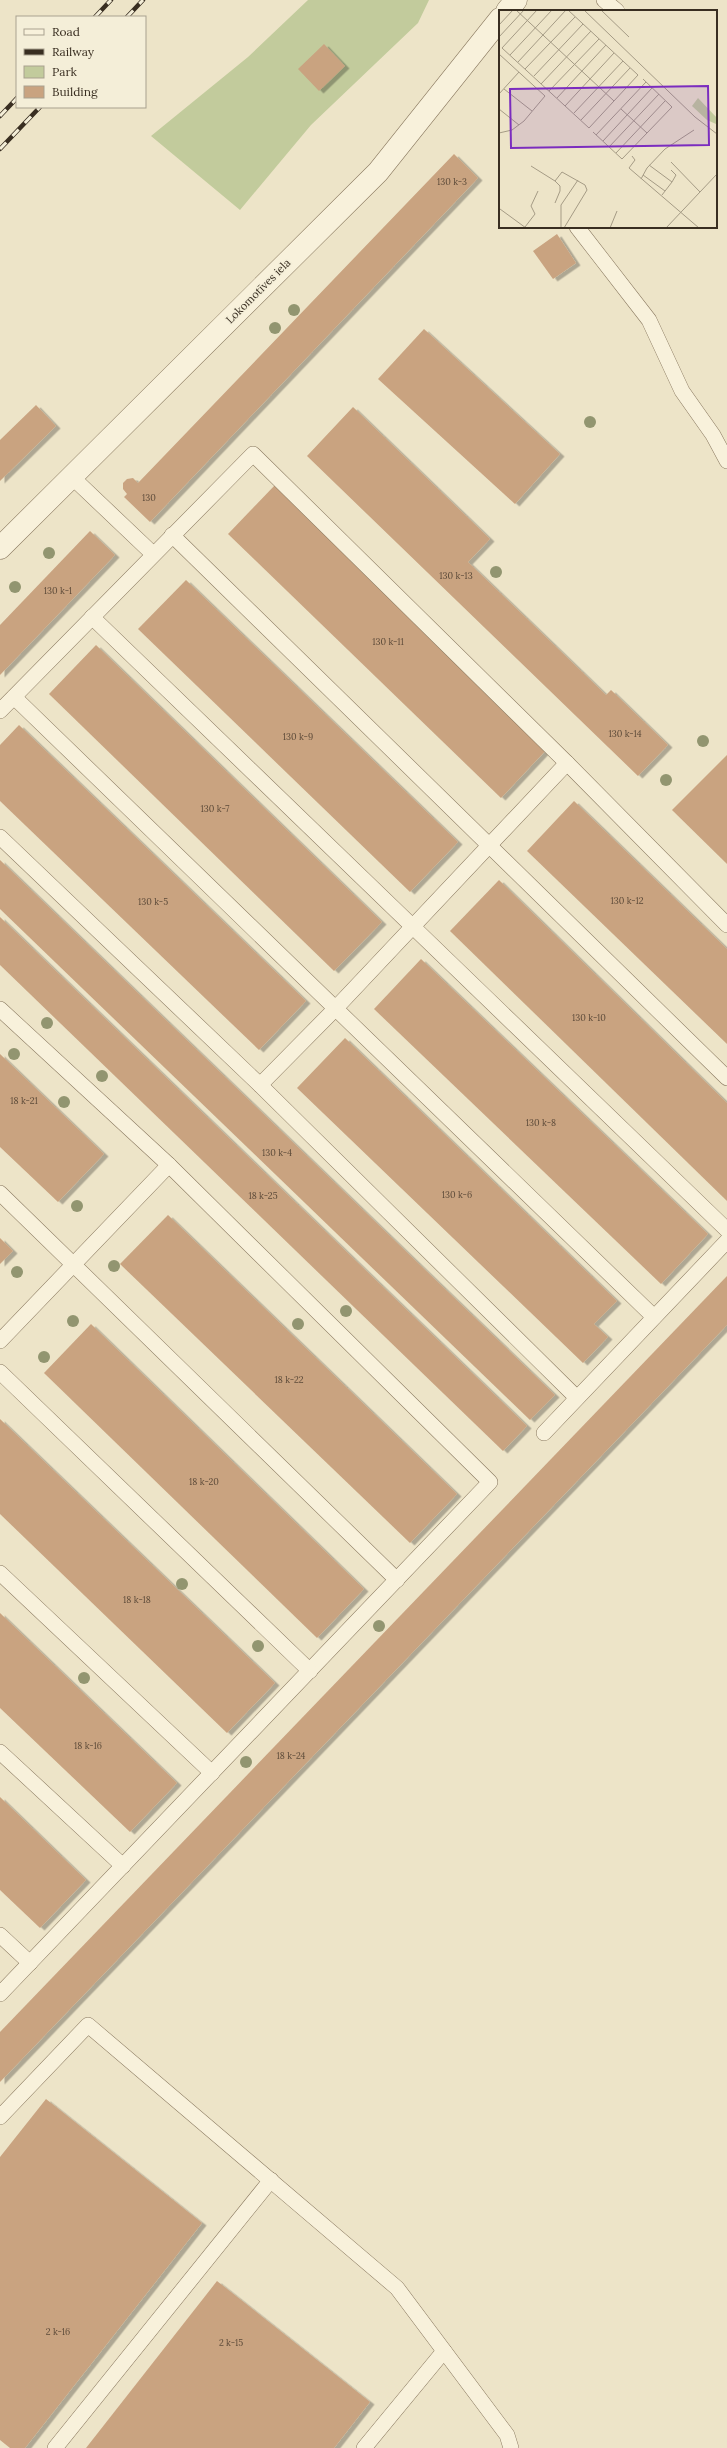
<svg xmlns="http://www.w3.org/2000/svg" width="727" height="2448" viewBox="0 0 727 2448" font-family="Lora,serif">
	<defs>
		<filter id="shadow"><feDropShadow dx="4.5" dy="2.5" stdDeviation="0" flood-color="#0004"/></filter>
	</defs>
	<rect width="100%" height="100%" fill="#ede4c8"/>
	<path fill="#c2cb9c" d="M308 0H429L418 23 311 125 240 210 151 136 248 57Z"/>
	<g fill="#c9a380" filter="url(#shadow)">
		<path d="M324 44 345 66 319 91 298 69Z"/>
		<path d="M454 154 478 178 150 522 124 497 127 494 123 489V483L127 479 133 478 138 483Z"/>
		<path d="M557 234 576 263 553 279 533 251Z"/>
		<path d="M424 329 560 454 515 504 378 379Z"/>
		<path d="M36 405 56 426 0 481V440Z"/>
		<path d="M353 407 490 539 468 562 606 695 611 690 668 745 638 776 307 456Z"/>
		<path d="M276 484 548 748 501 798 228 534Z"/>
		<path d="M90 531 115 555 0 675V625Z"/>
		<path d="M186 580 458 842 410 892 138 629Z"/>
		<path d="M96 645 382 922 334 971 49 694Z"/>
		<path d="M19 725 306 1001 259 1050 0 801V745Z"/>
		<path d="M727 755V864L672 810Z"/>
		<path d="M574 801 727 949V1044L527 851Z"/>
		<path d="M0 860 555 1395 530 1420 0 909Z"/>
		<path d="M499 880 727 1103V1201L450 931Z"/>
		<path d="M0 917 527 1426 503 1451 0 965Z"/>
		<path d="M421 959 708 1234 661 1284 374 1009Z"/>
		<path d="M345 1038 617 1301 594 1324 608 1337 583 1363 297 1088Z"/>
		<path d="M0 1054 104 1154 58 1202 0 1147Z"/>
		<path d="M168 1215 457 1494 410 1543 120 1264Z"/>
		<path d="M0 1238 13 1251 0 1264Z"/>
		<path d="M727 1276V1325L0 2082V2032Z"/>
		<path d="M91 1324 364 1589 317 1638 44 1373Z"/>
		<path d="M0 1419 275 1683 227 1733 0 1514Z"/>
		<path d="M0 1613 177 1783 130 1832 0 1708Z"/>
		<path d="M0 1797 86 1880 40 1928 0 1890Z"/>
		<path d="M46 2099 202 2223 25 2448H10L0 2440V2157Z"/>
		<path d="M217 2281 370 2402 334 2448H86Z"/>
	</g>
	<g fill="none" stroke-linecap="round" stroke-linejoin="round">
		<g stroke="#88775e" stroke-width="16">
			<g id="lane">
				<path d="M604 0 617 11"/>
				<path d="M577 227 649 320 682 391 713 435 727 461"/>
				<path d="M72 477 153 554"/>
				<path d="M172 535 727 1078"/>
				<path d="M92 617 727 1230"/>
				<path d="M14 697 654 1317"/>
				<path d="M0 711 253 454 567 763 727 925"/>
				<path d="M0 837 260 1085 576 1397"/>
				<path d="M0 1009 169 1165 490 1482 0 1994"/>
				<path d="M260 1085 335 1009 567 763"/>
				<path d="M0 1193 397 1580"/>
				<path d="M0 1341 169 1165"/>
				<path d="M0 1372 310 1671"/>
				<path d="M544 1433 727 1241"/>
				<path d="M0 1573 212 1773"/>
				<path d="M0 1752 123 1866"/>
				<path d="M0 1935 30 1963"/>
				<path d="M0 2117 88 2025 397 2288 507 2435 511 2448"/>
				<path d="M55 2448 271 2180"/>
				<path d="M364 2448 444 2351"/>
			</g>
		</g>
		<g stroke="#88775e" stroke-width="23">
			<g id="street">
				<path d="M507 11 516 0"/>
				<path d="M0 548 378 172 500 19"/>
			</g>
		</g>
		<use href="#lane" stroke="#f8f1db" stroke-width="15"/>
		<use href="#street" stroke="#f8f1db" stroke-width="22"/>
		<g stroke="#392e21" stroke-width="4.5">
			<g id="rail">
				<path d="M95 17 111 0"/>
				<path d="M127 17 143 0"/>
				<path d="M0 116 17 98"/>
				<path d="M0 149 40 107"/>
			</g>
		</g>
		<use href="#rail" stroke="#f4eed8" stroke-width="3" stroke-dasharray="9" stroke-linecap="butt"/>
	</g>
	<g fill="#929570">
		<circle cx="294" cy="310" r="6"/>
		<circle cx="275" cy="328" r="6"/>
		<circle cx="590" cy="422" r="6"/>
		<circle cx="49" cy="553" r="6"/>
		<circle cx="496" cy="572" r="6"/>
		<circle cx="15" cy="587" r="6"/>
		<circle cx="703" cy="741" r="6"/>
		<circle cx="666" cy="780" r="6"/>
		<circle cx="47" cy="1023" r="6"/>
		<circle cx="14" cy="1054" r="6"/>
		<circle cx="102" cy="1076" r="6"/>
		<circle cx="64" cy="1102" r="6"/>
		<circle cx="77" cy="1206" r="6"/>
		<circle cx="114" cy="1266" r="6"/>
		<circle cx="17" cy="1272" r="6"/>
		<circle cx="346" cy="1311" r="6"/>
		<circle cx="73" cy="1321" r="6"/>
		<circle cx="298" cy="1324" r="6"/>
		<circle cx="44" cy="1357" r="6"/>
		<circle cx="182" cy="1584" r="6"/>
		<circle cx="379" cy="1626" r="6"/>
		<circle cx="258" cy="1646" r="6"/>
		<circle cx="84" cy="1678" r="6"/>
		<circle cx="246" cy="1762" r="6"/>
	</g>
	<g text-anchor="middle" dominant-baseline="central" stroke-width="3" stroke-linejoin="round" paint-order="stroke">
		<g font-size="9" fill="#5d4b39">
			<text x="452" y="181">130 k-3</text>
			<text x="149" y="497">130</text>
			<text x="456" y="575">130 k-13</text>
			<text x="58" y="590">130 k-1</text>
			<text x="388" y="641">130 k-11</text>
			<text x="625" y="733">130 k-14</text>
			<text x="298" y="736">130 k-9</text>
			<text x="215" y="808">130 k-7</text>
			<text x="627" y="900">130 k-12</text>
			<text x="153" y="901">130 k-5</text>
			<text x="589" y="1017">130 k-10</text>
			<text x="24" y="1100">18 k-21</text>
			<text x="541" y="1122">130 k-8</text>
			<text x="277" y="1152">130 k-4</text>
			<text x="457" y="1194">130 k-6</text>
			<text x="263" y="1195">18 k-25</text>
			<text x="289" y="1379">18 k-22</text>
			<text x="204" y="1481">18 k-20</text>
			<text x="137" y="1599">18 k-18</text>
			<text x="88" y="1745">18 k-16</text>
			<text x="291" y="1755">18 k-24</text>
			<text x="58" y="2331">2 k-16</text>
			<text x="231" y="2342">2 k-15</text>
		</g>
		<g font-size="11" fill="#392e21" stroke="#f4eed8">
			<text transform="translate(258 291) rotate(-45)">Lokomotīves iela</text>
		</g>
	</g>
	<g transform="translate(499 10)">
		<rect width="218" height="218" fill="#ede4c8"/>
		<path d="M199 88 218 108 217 114 208 110 193 96Z" fill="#c2cb9c"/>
		<path fill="none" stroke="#a59b85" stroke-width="1" d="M17 0 115 91M38 0 3 38 90 118 139 65 69 0M85 0 196 107 218 124M102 0 130 27M0 15 14 0M0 27 25 0M0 44 46 86 25 111 13 120 0 123M11 45 53 0M19 52 67 0M26 59 76 7M35 66 84 14M42 74 92 21M5 79 33 101M50 81 100 29M0 84 20 62M58 88 107 35M66 96 115 43M0 99 20 115M122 99 148 123M75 103 124 51M82 110 131 58M94 122 123 149 173 97 144 69M97 125 147 72M104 131 153 78M110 137 160 84M117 143 166 91M133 146 136 150 130 158 200 218M172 152 201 182M150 155 173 172 163 185M32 156 56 171M172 160 177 165 173 172M144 165 166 181M142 169 148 158 166 139 195 120M56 193 61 181V176L56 171 63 162 86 175 88 180 65 218M1 199 27 218M26 217 36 204 32 196 39 181M62 218V195L79 170M111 218 118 201M167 218 218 164"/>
		<path fill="#7b2cbf" fill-opacity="0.15" stroke="#7b2cbf" stroke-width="2" d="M209 76 210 135 12 138 11 79Z"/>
		<rect width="218" height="218" fill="none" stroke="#392e21" stroke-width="2"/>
	</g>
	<rect x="16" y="16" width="130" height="92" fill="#f4eed8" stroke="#a9a18f"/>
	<rect x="24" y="29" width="20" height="6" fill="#f8f1db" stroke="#a9a18f"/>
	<text x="52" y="36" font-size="12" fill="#392e21">Road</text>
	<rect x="24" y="49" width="20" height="6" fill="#392e21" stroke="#a9a18f"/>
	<text x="52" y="56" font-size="12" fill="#392e21">Railway</text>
	<rect x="24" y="66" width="20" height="12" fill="#c2cb9c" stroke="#a9a18f"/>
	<text x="52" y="76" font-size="12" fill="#392e21">Park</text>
	<rect x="24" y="86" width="20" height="12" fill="#c9a380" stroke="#a9a18f"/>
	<text x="52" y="96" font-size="12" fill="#392e21">Building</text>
</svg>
